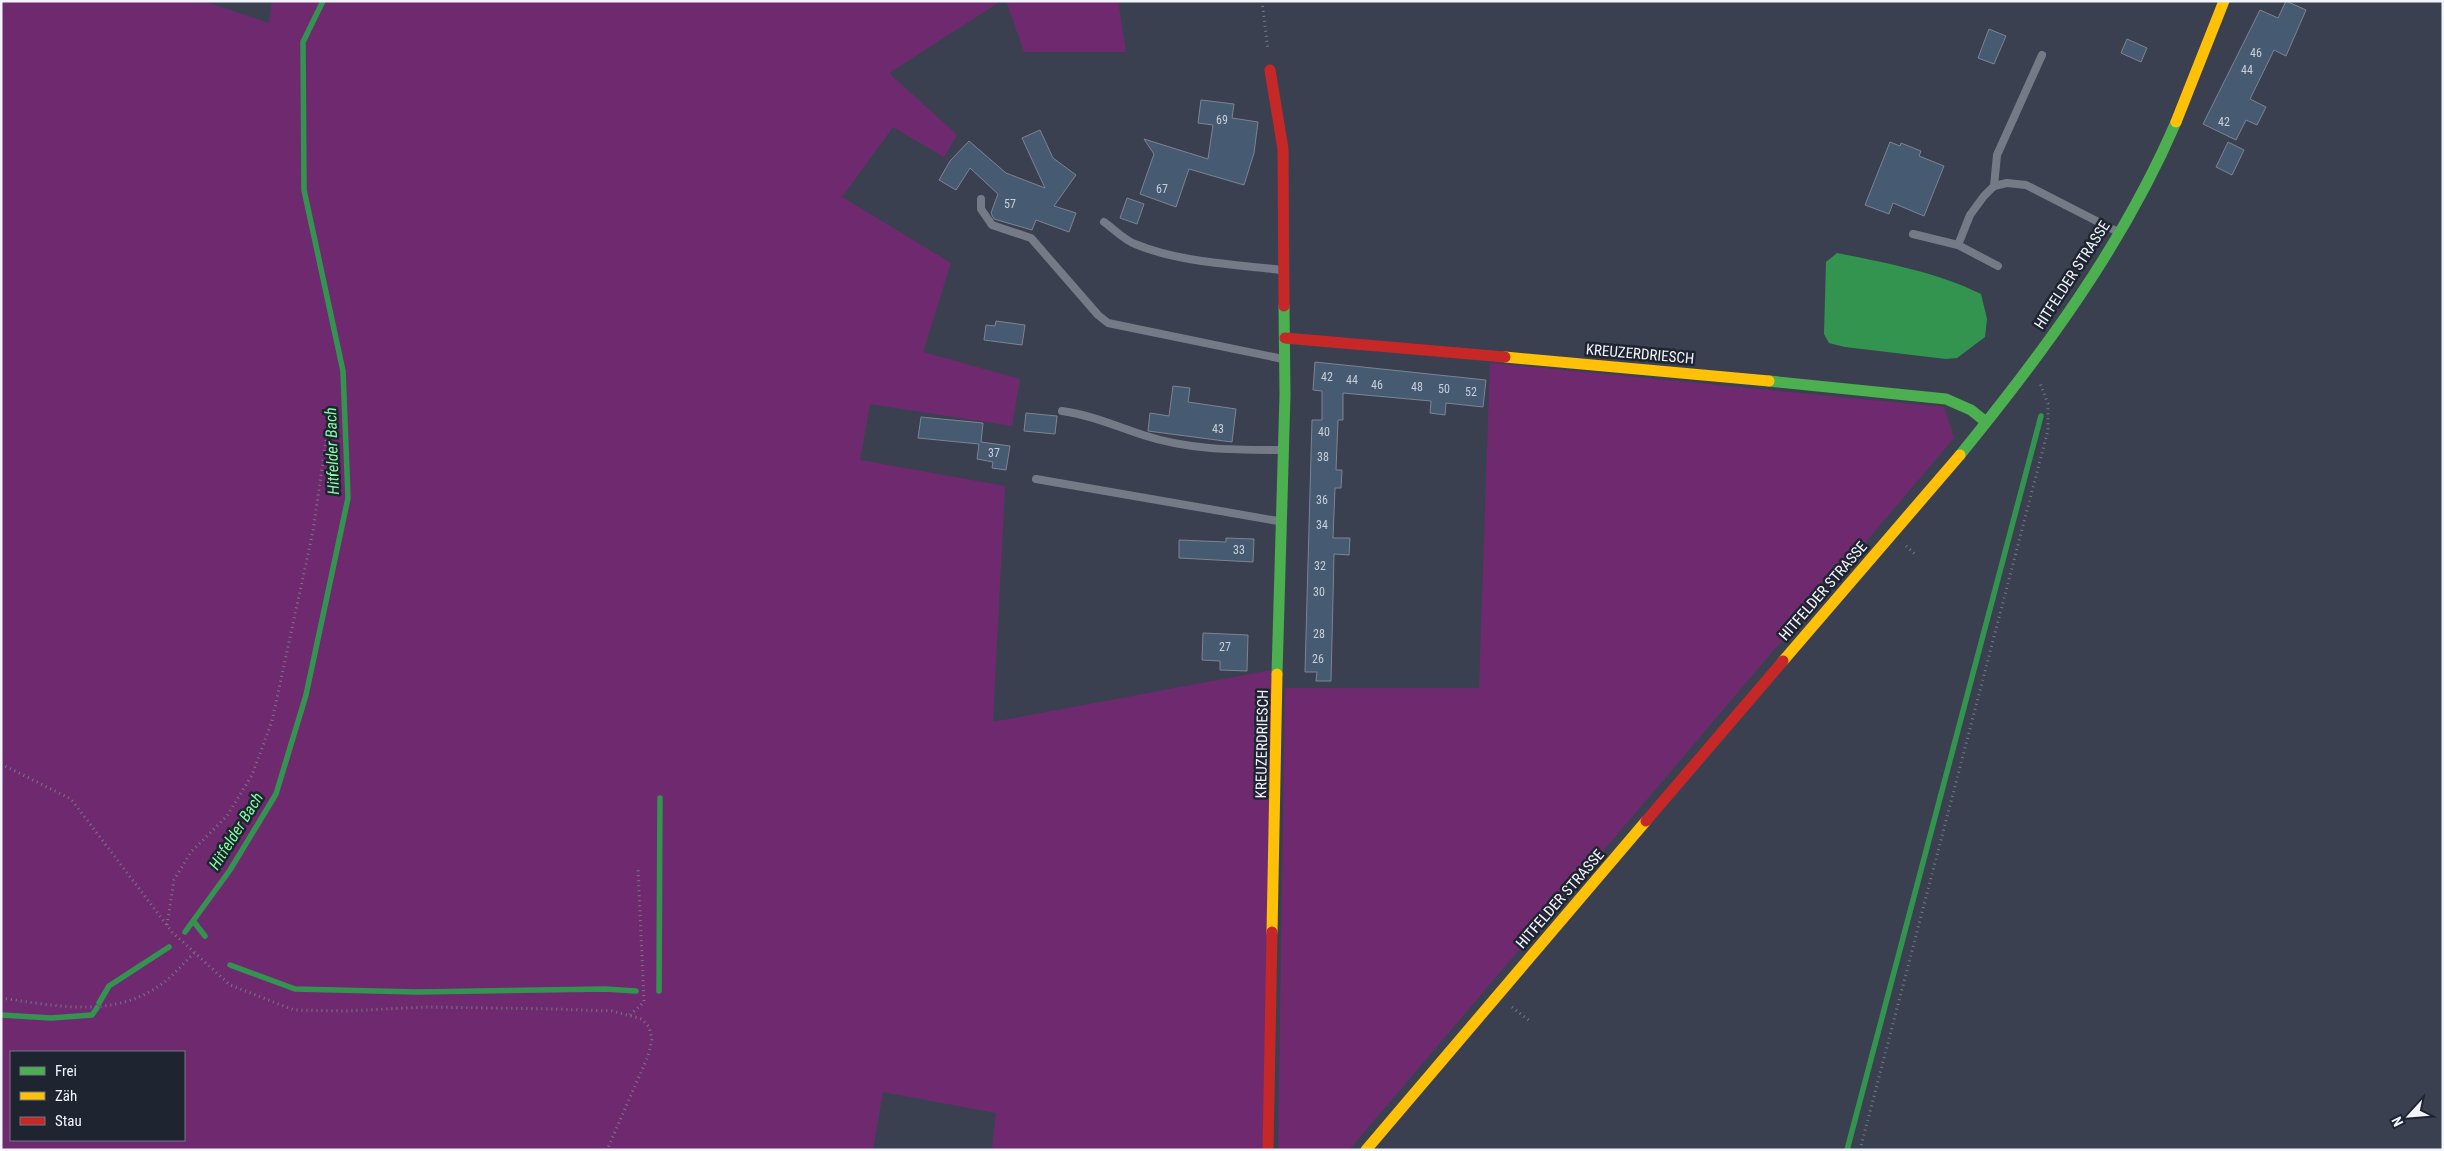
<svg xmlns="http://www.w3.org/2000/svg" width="2444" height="1151" viewBox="0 0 2444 1151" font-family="'Roboto Condensed',sans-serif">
	<rect width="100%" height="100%" fill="#3b4051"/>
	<g fill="#6f2a6f" fill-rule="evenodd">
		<path d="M1 1H203L269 23 272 1H1001L889 73 957 135 944 157 893 127 842 197 951 263 923 352 1020 379 1012 426 870 404 860 460 1005 486 993 722 1272 670 1263 1150H992L996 1113 883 1092 873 1150H1ZM11 1052H184V1140H11Z"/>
		<path d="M1006 1H1118L1126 52H1024Z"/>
		<path d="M1490 363 1944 407 1954 438 1349 1150H1278L1285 688H1479Z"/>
	</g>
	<path fill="#339450" d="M1837 253C1886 263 1937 272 1981 294L1987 319 1985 337 1957 358 1946 359 1845 347 1829 343 1824 334 1826 262Z"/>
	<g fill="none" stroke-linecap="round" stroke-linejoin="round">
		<g stroke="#339450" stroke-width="5.5">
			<path d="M194 922 205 936"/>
			<path d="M185 932 230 870 276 794 306 695 348 498 343 371 304 190 303 42 323 1"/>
			<path d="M230 965 295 989 417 992 605 989 636 991"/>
			<path d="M659 991 660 798"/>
			<path d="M99 1003 109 986 169 947"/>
			<path d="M1 1015 51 1018 92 1015 97 1008"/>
			<path d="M1847 1150 2041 416"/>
		</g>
	</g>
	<g fill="#465b71" stroke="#7c8492">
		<path d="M2286 1 2306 10 2286 56 2274 50 2250 99 2266 107 2257 125 2246 120 2236 140 2203 124 2260 10 2278 18Z"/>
		<path d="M1989 29 2006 36 1994 64 1978 58Z"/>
		<path d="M2127 39 2147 48 2141 62 2121 53Z"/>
		<path d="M1201 100 1234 104 1232 118 1258 122 1254 153 1244 185 1189 169 1176 207 1140 194 1154 154 1144 139 1208 159 1213 125 1198 123Z"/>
		<path d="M1040 130 1053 158 1076 175 1054 206 1076 213 1069 232 1036 220 1032 230 994 219 991 213 998 194 970 168 956 190 939 180 950 161 969 141 1006 173 1045 188 1022 138Z"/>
		<path d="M1890 142 1900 146 1901 143 1921 151 1919 156 1944 166 1924 216 1893 203 1889 214 1865 205Z"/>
		<path d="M2228 142 2244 150 2232 175 2216 167Z"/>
		<path d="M1127 198 1144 204 1137 224 1120 218Z"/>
		<path d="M996 321 1025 325 1022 345 984 340 986 325 995 326Z"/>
		<path d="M1315 362 1486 380 1483 407 1446 403 1445 415 1430 413 1431 401 1343 393V420H1338L1336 470H1342L1341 488H1335L1333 538H1350L1349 555 1334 554 1331 681H1316L1317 672H1305L1312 420H1322V391L1313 390Z"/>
		<path d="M1173 386 1190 388 1188 402 1236 409 1232 442 1148 431 1150 413 1169 416Z"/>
		<path d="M1026 413 1057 416 1055 434 1024 431Z"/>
		<path d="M921 417 983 423 981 442 1010 446 1006 470 992 468 993 462 977 459 979 444 918 438Z"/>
		<path d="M1226 538 1254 539 1253 562 1179 558V540L1226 542Z"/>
		<path d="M1203 633 1248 635 1247 671 1220 670V661L1202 660Z"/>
	</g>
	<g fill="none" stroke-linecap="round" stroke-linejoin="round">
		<g stroke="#747884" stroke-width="3" stroke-dasharray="1 4" stroke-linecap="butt">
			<path d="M1262 1 1268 50"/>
			<path d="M1906 546 1917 556"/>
			<path d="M1 764 71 799 172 932 230 985 294 1010 345 1011 427 1007 552 1009 612 1011 642 1019 649 1027 652 1039 648 1056 607 1150"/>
			<path d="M167 925 174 880 191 852 227 816 252 775 272 721 313 531 329 420"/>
			<path d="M1 998C58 1006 118 1020 167 980 176 972 185 962 194 953"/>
			<path d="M1512 1007 1531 1022"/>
			<path d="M630 1015 644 1002 638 868"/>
			<path d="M1860 1150 2048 430V404L2040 383"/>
		</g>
		<g stroke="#757a87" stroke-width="8">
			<path d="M1994 186 1997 155 2042 55"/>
			<path d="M981 199V209L992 225 1031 238 1098 315 1108 323 1283 359"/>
			<path d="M1104 222C1114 229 1124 240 1135 244 1181 263 1234 264 1282 270"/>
			<path d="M1913 234 1958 245 1970 215 1984 196 1994 186 2007 183 2026 185 2118 232"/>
			<path d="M1958 245 1998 266"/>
			<path d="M1062 411C1091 415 1116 426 1143 435 1188 450 1234 450 1281 450"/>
			<path d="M1036 479 1278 521"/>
		</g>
		<g stroke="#4caf50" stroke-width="11">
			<path d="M1769 381 1946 399 1971 410 1986 422"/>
			<path d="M1960 455C2044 352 2123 245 2176 122"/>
			<path d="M1277 674 1285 395 1284 306"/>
		</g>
		<g stroke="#ffc107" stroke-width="11">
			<path d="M2176 122 2224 1"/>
			<path d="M1505 357 1769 381"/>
			<path d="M1783 661 1960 455"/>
			<path d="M1272 932 1277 674"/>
			<path d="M1366 1150 1646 821"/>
		</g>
		<g stroke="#c62828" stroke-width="11">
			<path d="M1270 70 1283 149 1284 306"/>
			<path d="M1285 338 1505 357"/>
			<path d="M1646 821 1783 661"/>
			<path d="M1268 1150 1272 932"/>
		</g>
	</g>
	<g text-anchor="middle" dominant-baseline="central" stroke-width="5" stroke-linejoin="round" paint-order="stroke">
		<g font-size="12" fill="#c7ced9">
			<text x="2256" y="53">46</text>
			<text x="2247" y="70">44</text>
			<text x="1222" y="120">69</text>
			<text x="2224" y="122">42</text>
			<text x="1162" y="189">67</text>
			<text x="1010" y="204">57</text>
			<text x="1327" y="377">42</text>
			<text x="1352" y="380">44</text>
			<text x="1377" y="385">46</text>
			<text x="1417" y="387">48</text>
			<text x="1444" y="389">50</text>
			<text x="1471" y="392">52</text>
			<text x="1218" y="429">43</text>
			<text x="1324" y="432">40</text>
			<text x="994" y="453">37</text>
			<text x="1323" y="457">38</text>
			<text x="1322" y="500">36</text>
			<text x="1322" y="525">34</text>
			<text x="1239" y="550">33</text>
			<text x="1320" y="566">32</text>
			<text x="1319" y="592">30</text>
			<text x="1319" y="634">28</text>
			<text x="1225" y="647">27</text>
			<text x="1318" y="659">26</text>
		</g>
		<g font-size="15" fill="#f2f5fc" stroke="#1f2431">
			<text transform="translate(2072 275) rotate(-57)">HITFELDER STRASSE</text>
			<text transform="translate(1640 354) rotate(5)">KREUZERDRIESCH</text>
			<text transform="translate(1823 591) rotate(-49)">HITFELDER STRASSE</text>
			<text transform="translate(1262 744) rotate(-89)">KREUZERDRIESCH</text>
			<text transform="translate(1560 899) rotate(-49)">HITFELDER STRASSE</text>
		</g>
		<g font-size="16" font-style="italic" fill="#7fff9d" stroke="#1f2431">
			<text transform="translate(332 451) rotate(-92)">Hitfelder Bach</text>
			<text transform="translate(236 831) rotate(-58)">Hitfelder Bach</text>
		</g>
	</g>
	<rect width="2444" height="1151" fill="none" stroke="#f2f5fc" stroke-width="5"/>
	<rect x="10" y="1051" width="175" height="90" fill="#1f2431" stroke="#737882"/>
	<rect x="20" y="1067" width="25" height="8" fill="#4caf50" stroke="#737882"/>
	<text x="55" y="1076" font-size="15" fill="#f2f5fc">Frei</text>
	<rect x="20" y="1092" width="25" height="8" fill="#ffc107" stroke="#737882"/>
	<text x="55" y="1101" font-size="15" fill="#f2f5fc">Zäh</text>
	<rect x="20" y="1117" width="25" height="8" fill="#c62828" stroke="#737882"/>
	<text x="55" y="1126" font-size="15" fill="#f2f5fc">Stau</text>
	<g transform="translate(2409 1116) rotate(244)" stroke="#1f2431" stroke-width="4" paint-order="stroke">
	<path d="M0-4L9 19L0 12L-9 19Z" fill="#f2f5fc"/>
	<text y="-8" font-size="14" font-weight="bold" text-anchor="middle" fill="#f2f5fc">N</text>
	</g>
</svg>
